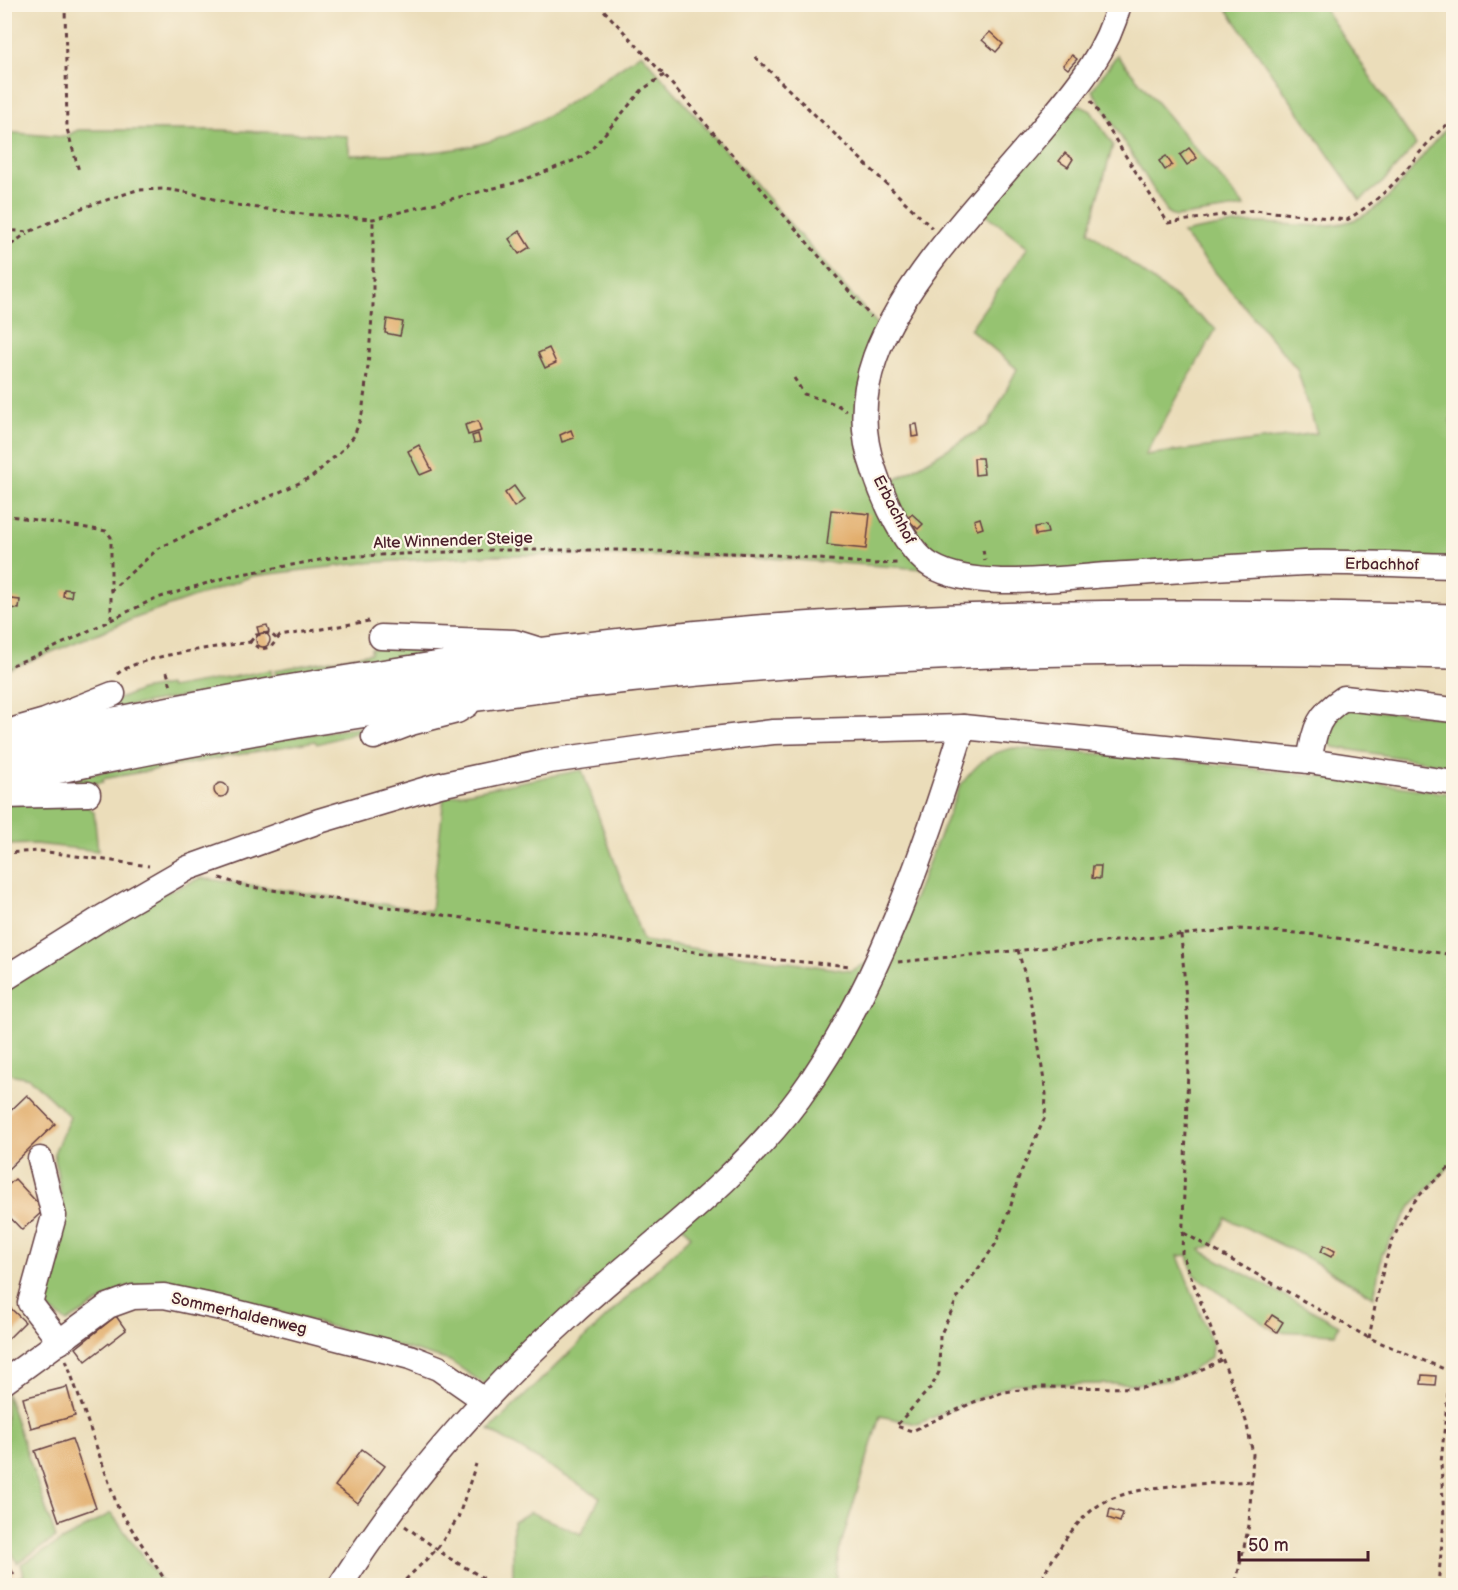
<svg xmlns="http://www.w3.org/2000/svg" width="1458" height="1590" viewBox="0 0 1458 1590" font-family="'Balsamiq Sans',sans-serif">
	<rect width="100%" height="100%" fill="#fcf5e5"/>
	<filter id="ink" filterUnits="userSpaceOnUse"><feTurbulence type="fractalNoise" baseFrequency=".0167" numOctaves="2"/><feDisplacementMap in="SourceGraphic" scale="12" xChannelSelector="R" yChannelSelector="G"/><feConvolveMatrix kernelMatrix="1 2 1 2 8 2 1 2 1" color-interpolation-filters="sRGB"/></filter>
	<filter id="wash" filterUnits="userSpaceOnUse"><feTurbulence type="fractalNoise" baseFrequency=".008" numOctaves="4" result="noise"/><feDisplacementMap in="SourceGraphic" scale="24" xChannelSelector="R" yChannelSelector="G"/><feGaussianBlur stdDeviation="1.35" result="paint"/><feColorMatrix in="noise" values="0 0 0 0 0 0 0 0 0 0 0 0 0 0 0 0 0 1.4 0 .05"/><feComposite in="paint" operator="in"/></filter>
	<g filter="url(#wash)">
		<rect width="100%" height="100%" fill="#ebddba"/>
		<g fill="#96c371" stroke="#70714e" stroke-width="1.5">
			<path d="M1224 5H1322L1416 145 1382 183 1360 200Z"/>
			<path d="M641 53 884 332 870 376 880 489 988 425 1017 369 970 329 1028 247 983 212 1069 112 1079 105 1091 111 1113 145 1089 231 1216 329 1145 455 1317 433 1297 369 1182 233C1205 229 1228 223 1251 223 1285 222 1328 233 1361 217 1398 198 1418 156 1447 128L1453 136 1454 416 1450 420 1454 435 1453 558 1009 575 754 557 494 555 364 563 253 576 133 619 5 671V132L64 137 78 130H221L347 136 350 155C396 154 443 155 487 142 543 126 594 86 641 53Z"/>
			<path d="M1117 55 1245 207 1175 217 1168 213 1092 90Z"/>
			<path d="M394 646 441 650 368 665 82 714 141 690 169 685 170 688 271 670 272 677 276 676 275 670 371 653V649Z"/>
			<path d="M1354 709 1453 718V766L1333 747 1322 735 1337 713Z"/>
			<path d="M390 723 317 744 315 741 103 779V782L61 787 58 785 75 778 234 745Z"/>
			<path d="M1013 748C1161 756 1307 773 1453 794V1163L1412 1205 1382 1254 1374 1297 1306 1257 1226 1218 1213 1245 1200 1250 1339 1325 1335 1334 1275 1331 1193 1274 1188 1255 1178 1256 1212 1344 1211 1357 1191 1371 1170 1380 1139 1384H1013L917 1424 880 1416 839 1551 835 1585 520 1586 513 1579V1522L530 1512 581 1534 600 1497 489 1430 691 1236 669 1211 486 1385 450 1361 252 1304 169 1285 124 1287 67 1322 50 1310 41 1296 63 1207 54 1153 70 1117 29 1078 5 1073V985L157 896 201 878 431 911 444 797 582 770 643 941 850 971 893 950 960 786C976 765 987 753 1013 748Z"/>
			<path d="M84 802 94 812 98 851 35 844 5 845 4 803Z"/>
			<path d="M6 1392 56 1538 17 1563 5 1538Z"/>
			<path d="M111 1513 164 1585H5L24 1575 21 1564Z"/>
		</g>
		<g id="blocks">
			<g fill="#e2ae6d">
				<path d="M990 32 1003 44 996 52 982 40Z"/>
				<path d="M1072 55 1077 59 1068 69 1063 65Z"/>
				<path d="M1189 148 1197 158 1187 165 1180 155Z"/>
				<path d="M1065 153 1073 159 1068 167 1059 161Z"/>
				<path d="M1166 156 1172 165 1165 170 1159 161Z"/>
				<path d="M520 231 530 247 519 254 509 239Z"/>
				<path d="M387 319 403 322 400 336 385 333Z"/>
				<path d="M549 348 556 363 545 368 538 353Z"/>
				<path d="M478 421 481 431 468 435 465 425Z"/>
				<path d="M917 424 919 436 912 437 911 425Z"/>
				<path d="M571 430 574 438 562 442 560 435Z"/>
				<path d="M478 434 480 442 474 443 472 436Z"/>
				<path d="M419 445 432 470 420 475 408 451Z"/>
				<path d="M974 458H982L984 474 975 475Z"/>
				<path d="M514 486 524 500 514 507 505 493Z"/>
				<path d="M831 510 870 514 866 549 827 545Z"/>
				<path d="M912 514 923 524 918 529 907 519Z"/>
				<path d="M980 518 983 528 977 530 974 520Z"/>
				<path d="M1046 525 1048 533 1036 535 1035 527Z"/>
				<path d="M64 589 72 590 71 597 63 596Z"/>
				<path d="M11 599 20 600 19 609 10 608Z"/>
				<path d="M267 625 269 632 259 634 257 627Z"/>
				<circle cx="263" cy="640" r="7"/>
				<circle cx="221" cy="790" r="7"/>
				<path d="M1093 866H1101L1100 879 1092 878Z"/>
				<path d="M27 1095 55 1124 8 1169 4 1166V1117Z"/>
				<path d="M15 1179 44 1210 22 1230 4 1211V1189Z"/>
				<path d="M1324 1245 1335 1251 1331 1257 1321 1252Z"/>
				<path d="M4 1302 25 1322 4 1343Z"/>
				<path d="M1272 1315 1283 1322 1277 1332 1266 1324Z"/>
				<path d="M116 1316 126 1330 86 1361 76 1348Z"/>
				<path d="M1422 1375 1436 1376 1435 1385 1421 1384Z"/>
				<path d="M67 1387 75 1416 31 1428 23 1398Z"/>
				<path d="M72 1439 96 1508 59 1521 35 1451Z"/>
				<path d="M362 1449 385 1466 358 1503 335 1486Z"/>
				<path d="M1110 1509 1123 1513 1120 1522 1108 1518Z"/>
				<path d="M4 1555 14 1574 4 1578Z"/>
			</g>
		</g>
	</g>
	<g filter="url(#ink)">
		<use href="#blocks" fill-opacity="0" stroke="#623c40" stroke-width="1.5"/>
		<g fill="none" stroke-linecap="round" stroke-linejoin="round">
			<g stroke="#623c40" stroke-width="27">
				<g id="minor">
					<path d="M1119 4C1106 57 1071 94 1038 134 1003 175 966 215 934 257 886 320 845 390 874 470 883 498 906 551 932 566 975 591 1059 578 1108 575 1173 571 1239 566 1304 563 1354 562 1404 565 1454 566"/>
					<path d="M381 637 514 642 543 651"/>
					<path d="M374 737 411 723 457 711 467 705"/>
					<path d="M6 738 17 729 45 721 113 694"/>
					<path d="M1309 761C1315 730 1316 716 1344 698L1454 710"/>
					<path d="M4 796 88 794"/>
					<path d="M4 979 103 917 188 868 319 821 440 785 550 761 679 743 773 732 963 727 1309 761 1454 783"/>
					<path d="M40 1159 54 1216 30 1303 60 1342"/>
					<path d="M4 1382 108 1306 133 1297 164 1296 221 1308 410 1357 438 1368 484 1400"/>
					<path d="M340 1586C404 1485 484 1394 572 1314 649 1244 737 1182 799 1098 876 993 925 850 963 727"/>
				</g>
			</g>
			<g stroke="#623c40" stroke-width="36">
				<g id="highway">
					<path d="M4 747C253 693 504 653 758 632 989 614 1222 615 1454 621"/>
					<path d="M4 778C291 714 582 673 875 656 1067 645 1261 647 1454 652"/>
				</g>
			</g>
			<g stroke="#623c40" stroke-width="3" stroke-dasharray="4.5 4.5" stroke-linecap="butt">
				<path d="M65 4 67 129 79 171"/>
				<path d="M598 4 664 75 871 317"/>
				<path d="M755 57 932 228"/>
				<path d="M1091 101 1168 223 1255 210 1347 220C1364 209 1381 197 1395 182 1415 161 1429 136 1454 120"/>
				<path d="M4 230 29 232 82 208 137 190 164 189 191 193 236 205 303 214 373 219 518 182 578 159 590 151 642 90 664 75"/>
				<path d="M4 250 27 233"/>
				<path d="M794 378 804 394 836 404 846 411"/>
				<path d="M4 515 106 531 111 537V618"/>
				<path d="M983 550 985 561"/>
				<path d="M110 591 159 548 312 477 342 450 354 436 362 414 368 366 373 305V219"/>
				<path d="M250 642 256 635 270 633 278 640"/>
				<path d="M4 668 43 653 154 599 231 576 336 557 493 550H616L765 554 874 564 899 563"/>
				<path d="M167 672 171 686"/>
				<path d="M117 674C143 654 215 648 250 642L260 649 271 647 280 636 369 621"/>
				<path d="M4 853 40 851 149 866"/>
				<path d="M220 878 245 886 709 954 852 966"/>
				<path d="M1181 935 1189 1038 1182 1253 1246 1421 1253 1454 1249 1525 1235 1586"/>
				<path d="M1018 950 1027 983 1038 1042 1046 1094 1045 1117 1018 1179 1010 1209 995 1245 958 1297 940 1336 939 1372 932 1386 896 1426 912 1431 974 1402 1004 1392 1041 1387 1142 1388 1182 1379 1223 1359"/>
				<path d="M898 962 1240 929 1309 934 1454 955"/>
				<path d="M1184 1233 1369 1338 1454 1373"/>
				<path d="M1369 1338C1378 1293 1384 1245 1411 1206 1422 1190 1440 1177 1454 1163"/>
				<path d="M66 1360 118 1508 169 1586"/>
				<path d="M405 1526 449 1558 497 1586"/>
				<path d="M399 1586 437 1549 458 1518 476 1464"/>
				<path d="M1037 1586C1053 1559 1067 1531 1091 1511 1125 1481 1208 1485 1252 1481"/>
				<path d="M1438 1586 1444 1518 1441 1463 1450 1372"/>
			</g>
			<use href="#minor" stroke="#fff" stroke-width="24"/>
			<use href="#highway" stroke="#fff" stroke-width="33"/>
		</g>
	</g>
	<g text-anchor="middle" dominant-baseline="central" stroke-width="4.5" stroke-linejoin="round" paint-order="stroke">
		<g font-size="16" fill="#4a1f2b" stroke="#fcf5e5">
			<text transform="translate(894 510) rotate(63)">Erbachhof</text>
			<text transform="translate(453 541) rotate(-2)">Alte Winnender Steige</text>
			<text transform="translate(1382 565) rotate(1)">Erbachhof</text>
			<text transform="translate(239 1314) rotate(13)">Sommerhaldenweg</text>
		</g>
	</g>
	<rect width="1458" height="1590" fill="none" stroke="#fcf5e5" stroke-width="24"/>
	<path d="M1239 1551v9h129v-9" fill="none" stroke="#4a1f2b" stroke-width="3"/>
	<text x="1248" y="1551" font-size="18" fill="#4a1f2b" stroke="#fcf5e5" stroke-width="4.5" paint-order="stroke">50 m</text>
</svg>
